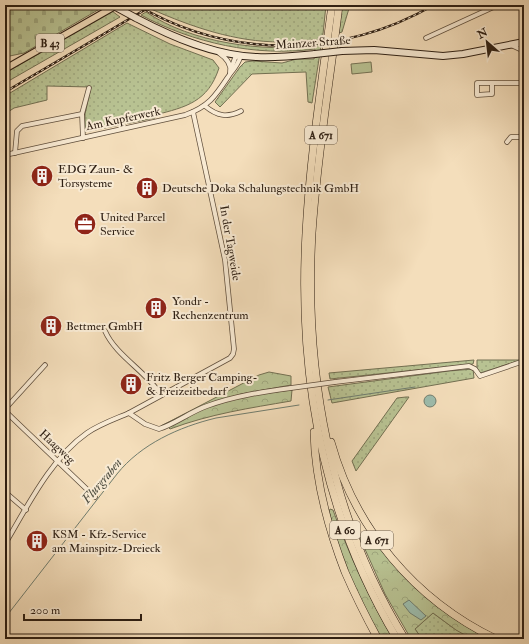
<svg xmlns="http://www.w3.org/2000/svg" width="529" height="644" viewBox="0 0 529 644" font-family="'IM FELL Double Pica',serif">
	<defs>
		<pattern id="grass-dots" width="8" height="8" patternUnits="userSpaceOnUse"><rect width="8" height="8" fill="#b8c292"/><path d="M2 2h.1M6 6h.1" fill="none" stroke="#9ea67d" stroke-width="1.8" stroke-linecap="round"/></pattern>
		<pattern id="forest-crowns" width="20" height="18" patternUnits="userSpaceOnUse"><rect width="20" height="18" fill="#b8c292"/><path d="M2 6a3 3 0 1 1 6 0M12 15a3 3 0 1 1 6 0" fill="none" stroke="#9ea67d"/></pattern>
		<pattern id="cemetery-stones" width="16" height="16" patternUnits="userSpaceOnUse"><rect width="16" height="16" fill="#b8c292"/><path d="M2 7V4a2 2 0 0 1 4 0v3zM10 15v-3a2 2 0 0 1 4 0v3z" fill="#9ea67d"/></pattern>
	</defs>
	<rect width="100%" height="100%" fill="#f4debb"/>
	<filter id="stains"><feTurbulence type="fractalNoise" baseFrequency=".005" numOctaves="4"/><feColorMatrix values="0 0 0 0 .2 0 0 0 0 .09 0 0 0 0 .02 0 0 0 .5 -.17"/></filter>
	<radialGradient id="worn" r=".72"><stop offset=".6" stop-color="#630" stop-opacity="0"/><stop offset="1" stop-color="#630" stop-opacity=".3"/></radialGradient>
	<g fill="url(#grass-dots)" stroke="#737052">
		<path d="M158 5H326L323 34 312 103 308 102 306 72 252 74 220 107 215 102 240 67 245 62 253 61 282 63 297 59H314L315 49C256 57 193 43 141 15L146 12C192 43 262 52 316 46L318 40C305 40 293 42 281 42 235 42 192 27 151 9Z"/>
		<path d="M342 5H350L342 32 339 33Z"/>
		<path d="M112 11 120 17 5 83V73Z"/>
		<path d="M127 23 170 44 213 60 219 68C208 102 186 107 155 115V118L85 132V114L91 87 47 86V100L14 108 5 114V96Z"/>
		<path d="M474 360 473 364 330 379 329 373Z"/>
		<path d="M477 360H522L480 373 477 368Z"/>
		<path d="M473 369 474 378 332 403 328 387 449 371Z"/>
		<path d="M406 397H409L356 471 352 461 397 398Z"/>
		<path d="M433 613 452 627 472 639H422L415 629Z"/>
	</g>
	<g fill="url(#forest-crowns)" stroke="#737052">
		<path d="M269 372 291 376V385L241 394 202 406 161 426 259 375Z"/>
		<path d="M292 390 291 401C250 408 210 414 170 429L168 427C206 402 247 395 292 390Z"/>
		<path d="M330 509 333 510C349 555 369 598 393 639H380L352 582 338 545 329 511Z"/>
		<path d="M368 532C403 581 435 610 488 639H472L456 630 433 613 415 629 422 639H411L385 594 360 538Z"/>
	</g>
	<path fill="url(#cemetery-stones)" stroke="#737052" d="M8 5H99L103 7 24 53 5 57V8Z"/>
	<path fill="#b8c292" stroke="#737052" d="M371 62 372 72 352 74 351 64Z"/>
	<g fill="#9cbcac" stroke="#707d6f">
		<circle cx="430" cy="401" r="6"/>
		<path d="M409 600 426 616 421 620 410 613 403 604Z"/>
	</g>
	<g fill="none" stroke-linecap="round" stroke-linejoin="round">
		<g stroke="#707d6f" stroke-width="1">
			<path d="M328 400 415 387"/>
			<path d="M5 618 117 474C141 444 179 427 216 418L299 405"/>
		</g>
		<g stroke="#604f3d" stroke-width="5.5">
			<g id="street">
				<path d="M521 5 524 20"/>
				<path d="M426 38 498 5"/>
				<path d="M511 45 524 51"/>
				<path d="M219 53C225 57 232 64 230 73"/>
				<path d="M231 69 235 58 240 55"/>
				<path d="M492 83V94L477 95V83H524"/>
				<path d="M205 106C217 116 227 118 241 111"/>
				<path d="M82 114 89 88"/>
				<path d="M507 142 511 137H524"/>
				<path d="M15 153 17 131 22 126 82 114 83 138"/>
				<path d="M5 155 185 115C210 106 216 95 230 74 235 68 239 63 241 55"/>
				<path d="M105 331C116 356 146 371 161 395"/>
				<path d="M335 382 469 366 475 369 480 376 524 361"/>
				<path d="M5 409 45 365"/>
				<path d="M5 411 95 497"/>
				<path d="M129 413 230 358 233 354 234 349 225 260 193 112"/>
				<path d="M5 492 26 510"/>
				<path d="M5 544C27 507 51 458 87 433 100 424 115 419 129 413L145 424 159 429C175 424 190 412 207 406 234 396 262 392 291 388"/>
			</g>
		</g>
		<g stroke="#2e1f13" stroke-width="8">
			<g id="secondary">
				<path d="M136 18C172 37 215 56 257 57 276 58 295 56 315 54"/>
				<path d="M342 51 374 50 443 56 463 54 524 42"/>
			</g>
		</g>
		<g stroke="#2e1f13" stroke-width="8">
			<path id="primary" d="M5 69 117 5"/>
		</g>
		<g stroke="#2e1f13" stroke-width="8">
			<g id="highway">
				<path d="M332 5C322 81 310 157 306 233 298 377 322 514 397 639"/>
				<path d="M339 5C330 81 317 156 312 233 304 374 330 518 405 639"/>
				<path d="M314 432C315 479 328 528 345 572 355 595 366 617 378 639"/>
				<path d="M331 442C355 529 415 600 496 639"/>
			</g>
		</g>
		<use href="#street" stroke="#f8ead3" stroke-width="4"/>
		<use href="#secondary" stroke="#f8ead3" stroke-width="6"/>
		<use href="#primary" stroke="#f4debb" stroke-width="6"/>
		<use href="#highway" stroke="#f4debb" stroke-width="7"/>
		<g stroke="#2e1f13" stroke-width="2.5">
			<g id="rail">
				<path d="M137 5C230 60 341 58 434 5"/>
				<path d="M5 92 153 5"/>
			</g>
		</g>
		<use href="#rail" stroke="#f8ead3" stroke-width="1" stroke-dasharray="3" stroke-linecap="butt"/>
		<g stroke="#604f3d" stroke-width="5.5" stroke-linecap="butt">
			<path id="street-bridge" d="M291 388 335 382"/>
		</g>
		<g stroke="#2e1f13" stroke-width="8" stroke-linecap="butt">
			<g id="secondary-bridge">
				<path d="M112 5 136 18"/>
				<path d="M315 54 342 51"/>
			</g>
		</g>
		<use href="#street-bridge" stroke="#f8ead3" stroke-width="4"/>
		<use href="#secondary-bridge" stroke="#f8ead3" stroke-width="6"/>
	</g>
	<defs>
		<g id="building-disc" transform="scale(1.15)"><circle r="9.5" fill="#8f2418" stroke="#f8ead3"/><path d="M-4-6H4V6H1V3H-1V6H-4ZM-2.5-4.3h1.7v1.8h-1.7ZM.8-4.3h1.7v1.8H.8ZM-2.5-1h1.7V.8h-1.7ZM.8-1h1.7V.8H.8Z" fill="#fff"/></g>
		<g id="office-disc" transform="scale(1.15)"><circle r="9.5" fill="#8f2418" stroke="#f8ead3"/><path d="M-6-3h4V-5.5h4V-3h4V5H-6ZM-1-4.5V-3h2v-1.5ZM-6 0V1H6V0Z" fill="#fff"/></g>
	</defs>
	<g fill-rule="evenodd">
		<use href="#building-disc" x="42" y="176"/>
		<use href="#building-disc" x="147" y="188"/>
		<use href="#office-disc" x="85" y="224"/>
		<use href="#building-disc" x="156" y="308"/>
		<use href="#building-disc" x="51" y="326"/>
		<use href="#building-disc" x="131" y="384"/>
		<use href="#building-disc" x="37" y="541"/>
	</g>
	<g text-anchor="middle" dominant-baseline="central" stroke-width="4" stroke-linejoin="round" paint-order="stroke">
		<g fill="#f8ead3" stroke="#6b5c4d" stroke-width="1">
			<rect x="36" y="34" width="28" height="18" rx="3"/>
			<rect x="305" y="126" width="32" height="18" rx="3"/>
			<rect x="330" y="521" width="30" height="18" rx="3"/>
			<rect x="361" y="531" width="32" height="18" rx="3"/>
		</g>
		<g font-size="11" font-weight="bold" fill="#2e1f13">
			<text x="50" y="43">B 43</text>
			<text x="321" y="135">A 671</text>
			<text x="345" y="530">A 60</text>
			<text x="377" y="540">A 671</text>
		</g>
		<g font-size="12" fill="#2e1f13" stroke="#f8ead3">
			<text transform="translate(313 43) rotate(-4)">Mainzer Straße</text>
			<text transform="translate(123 119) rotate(-12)">Am Kupferwerk</text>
			<text transform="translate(230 243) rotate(80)">In der Tagweide</text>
			<text transform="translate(57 447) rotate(43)">Haagweg</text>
		</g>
		<g font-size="12" fill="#2e1f13" stroke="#f8ead3" text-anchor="start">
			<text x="58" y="169">EDG Zaun- &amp;<tspan x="58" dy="14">Torsysteme</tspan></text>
			<text x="162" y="188">Deutsche Doka Schalungstechnik GmbH</text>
			<text x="100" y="217">United Parcel<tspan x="100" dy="14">Service</tspan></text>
			<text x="172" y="301">Yondr -<tspan x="172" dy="14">Rechenzentrum</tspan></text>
			<text x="66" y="326">Bettmer GmbH</text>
			<text x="146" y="377">Fritz Berger Camping-<tspan x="146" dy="14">&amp; Freizeitbedarf</tspan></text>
			<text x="52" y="534">KSM - Kfz-Service<tspan x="52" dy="14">am Mainspitz-Dreieck</tspan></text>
		</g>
		<g font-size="13" font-style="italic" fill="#4f4e41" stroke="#f8ead3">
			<text transform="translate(102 481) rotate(-50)">Flurgraben</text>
		</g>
	</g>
	<rect width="529" height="644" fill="none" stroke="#f4debb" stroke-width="20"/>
	<rect x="6" y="6" width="517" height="632" fill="none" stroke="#2e1f13" stroke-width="2"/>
	<rect x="10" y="10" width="509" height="624" fill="none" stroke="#2e1f13"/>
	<g transform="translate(487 42) rotate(332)" stroke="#f8ead3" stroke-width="3" paint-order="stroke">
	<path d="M0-3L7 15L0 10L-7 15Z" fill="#2e1f13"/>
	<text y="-6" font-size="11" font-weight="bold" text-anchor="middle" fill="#2e1f13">N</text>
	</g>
	<path d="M24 614v6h117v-6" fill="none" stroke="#2e1f13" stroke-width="2"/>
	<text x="30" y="614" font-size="12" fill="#2e1f13" stroke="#f8ead3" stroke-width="3" paint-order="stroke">200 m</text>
	<rect width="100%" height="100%" filter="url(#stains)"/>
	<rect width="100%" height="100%" fill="url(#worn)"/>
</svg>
